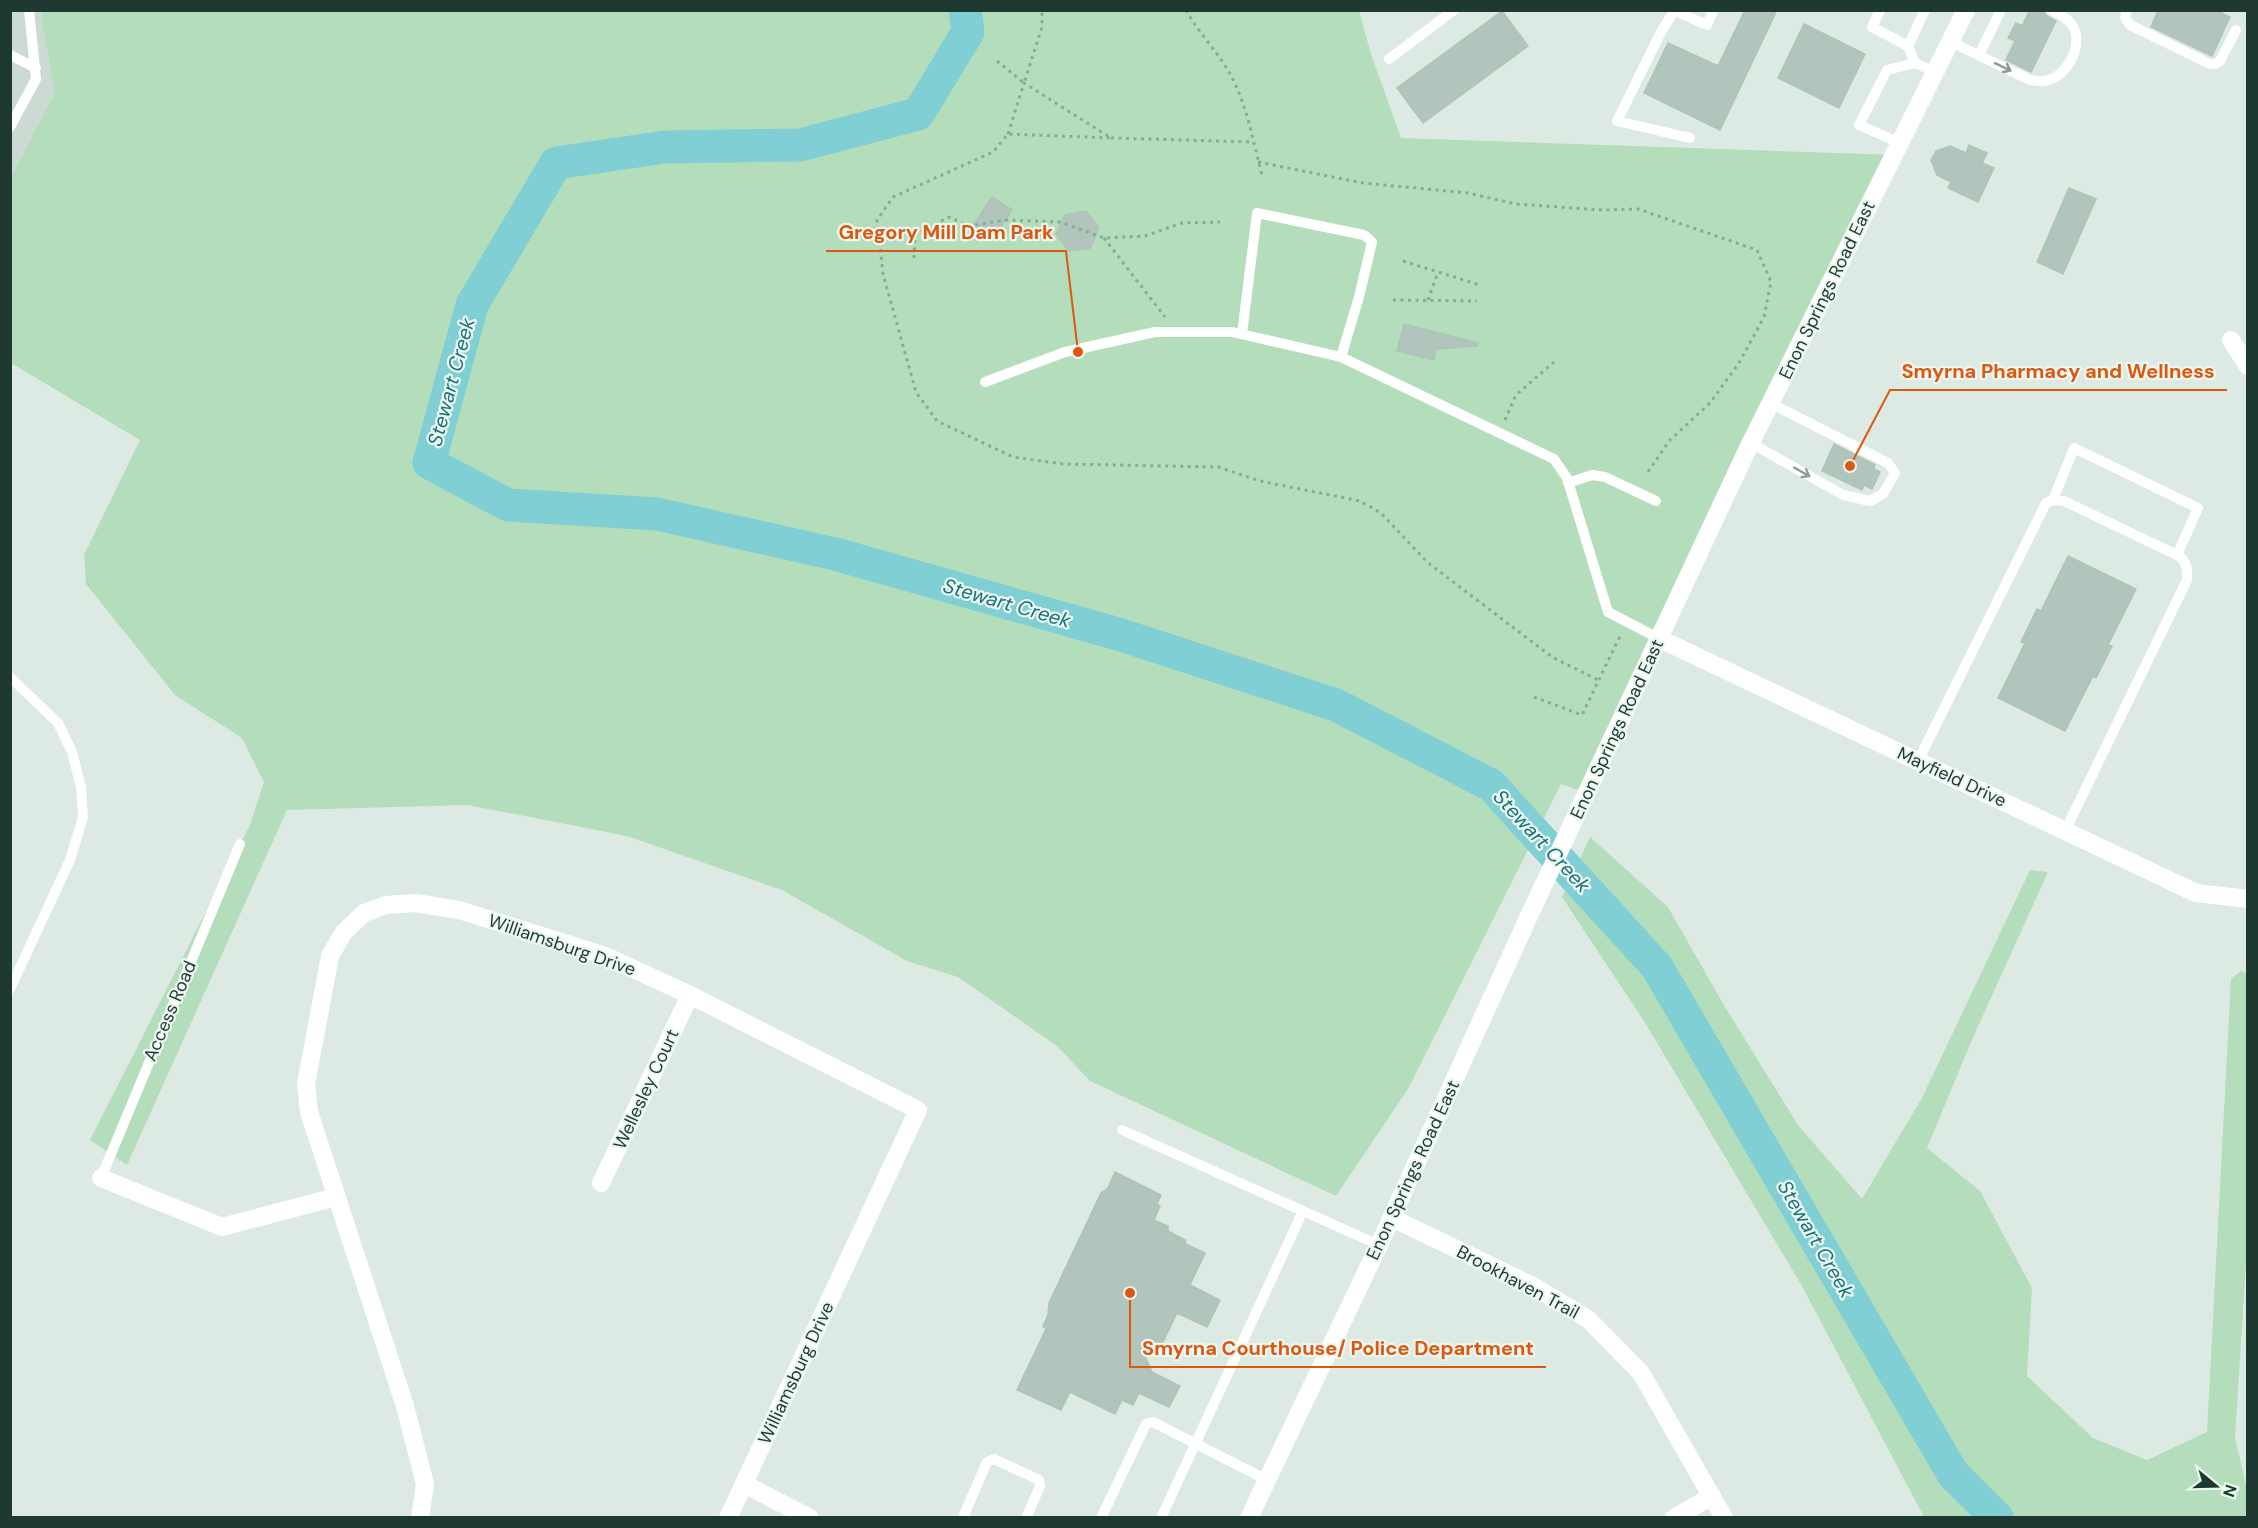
<svg xmlns="http://www.w3.org/2000/svg" width="2258" height="1528" viewBox="0 0 2258 1528" font-family="'DM Sans',sans-serif">
	<rect width="100%" height="100%" fill="#ddeae3"/>
	<path fill="#cbdad2" d="M11 11H44L41 18 55 92 11 180Z"/>
	<g fill="#b4ddbb">
		<path d="M44 10 1359 11 1371 54 1401 138 1894 155 1587 793 1561 784 1408 1089 1336 1196 1090 1081 1057 1046 958 977 907 961 782 890 627 836 468 805 287 810 127 1165 90 1140 250 825 264 782 242 738 175 695 86 584 84 555 140 440 11 363 10 180 55 92 41 18Z"/>
		<path d="M1590 837 1668 907 1725 1007 1798 1125 1862 1199 1922 1098 2030 870 2048 872 1971 1042 1927 1148 1980 1191 2032 1288 2027 1376 2093 1438 2147 1460 2207 1432 2231 979 2241 971 2247 973 2248 1231 2235 1438 2247 1489V1517H1924L1802 1286 1644 1021 1562 897Z"/>
	</g>
	<g fill="none" stroke-linecap="round" stroke-linejoin="round">
		<path stroke="#80cfd4" stroke-width="33" d="M965 10 968 32 918 114 800 145 665 147 556 163 472 305 429 463 508 505 657 514 835 554 1118 634 1336 705 1491 785 1657 967 1953 1474 1997 1518"/>
	</g>
	<g fill="#b2c5bc" stroke="#afc4b9" stroke-width="1.5">
		<path d="M1745 10H1777L1720 130 1644 93 1668 43 1718 66Z"/>
		<path d="M2030 10H2042L2047 16 2056 21 2031 72 2006 60 2015 41 2008 38 2016 23 2022 26Z"/>
		<path d="M2158 10H2216L2230 17 2212 56 2151 27Z"/>
		<path d="M1502 11 1528 46 1423 123 1397 88Z"/>
		<path d="M1804 24 1865 54 1839 108 1778 78Z"/>
		<path d="M1969 145 1987 153 1982 163 1994 168 1978 202 1948 188 1951 182 1937 175 1931 160 1936 151 1950 146 1966 153Z"/>
		<path d="M2069 188 2096 199 2063 274 2037 262Z"/>
		<path d="M992 197 1012 210 993 240 972 227Z"/>
		<path d="M1086 211 1099 228 1090 248 1069 251 1056 234 1065 215Z"/>
		<path d="M1404 324 1478 343 1477 346 1436 349 1434 360 1397 351Z"/>
		<path d="M1834 444 1875 465 1874 469 1880 472 1872 489 1864 485 1862 490 1822 471Z"/>
		<path d="M2068 556 2136 589 2108 645 2112 646 2096 678 2093 676 2065 731 1998 698 2025 643 2021 642 2037 609 2041 611Z"/>
		<path d="M1115 1172 1161 1195 1157 1204 1160 1206 1154 1220 1168 1226V1231L1185 1240 1186 1244 1205 1253 1190 1285 1220 1300 1207 1327 1177 1313 1162 1344 1141 1347 1152 1372 1180 1386 1169 1407 1139 1393 1133 1405 1122 1400 1115 1414 1070 1392 1061 1410 1017 1390 1046 1329 1043 1326 1048 1315 1049 1303 1101 1193 1108 1188Z"/>
	</g>
	<g fill="none" stroke-linecap="round" stroke-linejoin="round">
		<g stroke="#7bb09a" stroke-width="3" stroke-dasharray="3 4.5" stroke-linecap="butt">
			<path d="M1186 10C1197 30 1212 46 1224 64 1246 97 1252 138 1262 175"/>
			<path d="M997 61 1024 83 1042 27V10"/>
			<path d="M1008 134 1024 83 1111 138 1008 134 993 152 893 197 877 220 883 274 916 392 937 421 1013 457 1063 464 1218 467 1260 481 1360 501 1381 513 1427 562 1552 657 1598 680"/>
			<path d="M1111 138 1253 142"/>
			<path d="M1258 162 1363 183 1468 193 1516 204 1602 210 1638 209 1757 250 1771 282 1764 317 1739 363 1710 403 1669 441 1648 472"/>
			<path d="M1104 238 1165 317"/>
			<path d="M914 258 915 235 949 217 969 226 1006 220 1060 222 1104 238 1145 236 1182 223 1220 222"/>
			<path d="M1403 261 1480 285"/>
			<path d="M1393 300 1477 301"/>
			<path d="M1428 300 1438 272"/>
			<path d="M1505 420 1516 395 1554 362"/>
			<path d="M1534 697 1582 715 1621 634"/>
		</g>
		<g stroke="#fff" stroke-width="10">
			<path d="M1675 10 1662 30 1617 121 1690 138"/>
			<path d="M1880 10 1872 27 1908 46 1915 63"/>
			<path d="M2127 10 2125 17 2130 25 2210 64H2216L2220 61 2236 30"/>
			<path d="M1675 11 1707 25 1713 10"/>
			<path d="M1951 42 2030 80C2034 80 2040 82 2044 81 2065 78 2081 51 2075 31 2072 20 2060 15 2051 10"/>
			<path d="M1908 46 1925 10"/>
			<path d="M10 55 36 68"/>
			<path d="M1979 55 2001 10"/>
			<path d="M1389 59 1454 10"/>
			<path d="M10 127 36 79 29 10"/>
			<path d="M1900 143 1859 125 1887 70 1915 63 1935 72"/>
			<path d="M1242 334 1257 213 1364 235 1372 242 1359 297 1341 357"/>
			<path d="M985 382 1065 352 1155 332H1232L1341 357 1554 459 1567 478 1608 612 1660 639"/>
			<path d="M1751 443 1843 495 1870 501 1883 494 1895 473 1888 463 1770 403"/>
			<path d="M1568 483 1592 475 1605 477 1656 501"/>
			<path d="M2053 500 2074 448 2198 508 2177 555"/>
			<path d="M10 677 58 723 72 752 81 787 83 817 70 860 10 989"/>
			<path d="M1918 761 2046 503 2053 500 2064 501 2177 555C2187 560 2188 570 2187 580L2065 831"/>
			<path d="M1122 1130 1379 1245"/>
			<path d="M101 1178 240 844"/>
			<path d="M966 1518 964 1515 987 1462 994 1459 1039 1480 1040 1486 1026 1518"/>
			<path d="M1101 1518 1146 1424 1153 1422 1267 1480"/>
			<path d="M1161 1518 1303 1211"/>
		</g>
		<g stroke="#fff" stroke-width="18">
			<path d="M2231 340 2248 366"/>
			<path d="M1660 639 2196 893 2248 899"/>
			<path d="M101 1178 222 1227 336 1197"/>
			<path d="M601 1183 690 995"/>
			<path d="M744 1484 810 1518"/>
			<path d="M420 1518 425 1484 405 1406 309 1112 306 1084 330 956 344 932 364 913 386 905 415 903 459 910 603 955 690 995 918 1110 728 1518"/>
			<path d="M1674 1518 1712 1496"/>
		</g>
		<g stroke="#fff" stroke-width="18">
			<path d="M1392 1218 1533 1286 1588 1319 1641 1373 1724 1518"/>
			<path d="M1249 1518 1379 1245 1529 916 1749 446 1966 10"/>
		</g>
	</g>
	<defs><path id="oneway-shaft" d="M-6 0H5M1.5-3L5.5 0L1.5 3" fill="none" stroke-width="1.6" stroke-linecap="round" stroke-linejoin="round" transform="scale(1.5)"/></defs>
	<g stroke="#8e9c98">
		<use href="#oneway-shaft" transform="translate(2003 67) rotate(25)"/>
		<use href="#oneway-shaft" transform="translate(1802 472) rotate(30)"/>
	</g>
	<g text-anchor="middle" dominant-baseline="central" stroke-width="4.5" stroke-linejoin="round" paint-order="stroke">
		<g font-size="18" fill="#1e3a30" stroke="#edf7f1">
			<text transform="translate(1827 290) rotate(-64)">Enon Springs Road East</text>
			<text transform="translate(1617 729) rotate(-65)">Enon Springs Road East</text>
			<text transform="translate(1952 777) rotate(25)">Mayfield Drive</text>
			<text transform="translate(562 945) rotate(19)">Williamsburg Drive</text>
			<text transform="translate(170 1011) rotate(-67)">Access Road</text>
			<text transform="translate(646 1089) rotate(-65)">Wellesley Court</text>
			<text transform="translate(1413 1170) rotate(-65)">Enon Springs Road East</text>
			<text transform="translate(1518 1282) rotate(28)">Brookhaven Trail</text>
			<text transform="translate(796 1373) rotate(-65)">Williamsburg Drive</text>
		</g>
		<g font-size="20" font-style="italic" fill="#157279" stroke="#edf7f1">
			<text transform="translate(451 382) rotate(-75)">Stewart Creek</text>
			<text transform="translate(1007 603) rotate(16)">Stewart Creek</text>
			<text transform="translate(1542 841) rotate(47)">Stewart Creek</text>
			<text transform="translate(1816 1239) rotate(60)">Stewart Creek</text>
		</g>
	</g>
	<path fill="none" stroke="#de570e" stroke-width="2" d="M1078 352L1066 251H826M1850 466L1890 390H2227M1130 1293L1130 1367H1546"/>
	<g fill="#de570e" stroke="#edf7f1" stroke-width="2">
		<circle cx="1078" cy="352" r="6"/>
		<circle cx="1850" cy="466" r="6"/>
		<circle cx="1130" cy="1293" r="6"/>
	</g>
	<g font-size="20" text-anchor="middle" font-weight="bold" fill="#de570e" stroke="#edf7f1" stroke-width="4.5" stroke-linejoin="round" paint-order="stroke">
		<text x="946" y="239">Gregory Mill Dam Park</text>
		<text x="2058" y="378">Smyrna Pharmacy and Wellness</text>
		<text x="1338" y="1355">Smyrna Courthouse/ Police Department</text>
	</g>
	<rect width="2258" height="1528" fill="none" stroke="#1e3a30" stroke-width="24"/>
	<g transform="translate(2216 1486) rotate(109)" stroke="#edf7f1" stroke-width="4.5" paint-order="stroke">
	<path d="M0-4.5L10 22L0 15L-10 22Z" fill="#1e3a30"/>
	<text y="-9" font-size="16" font-weight="bold" text-anchor="middle" fill="#1e3a30">N</text>
	</g>
</svg>
